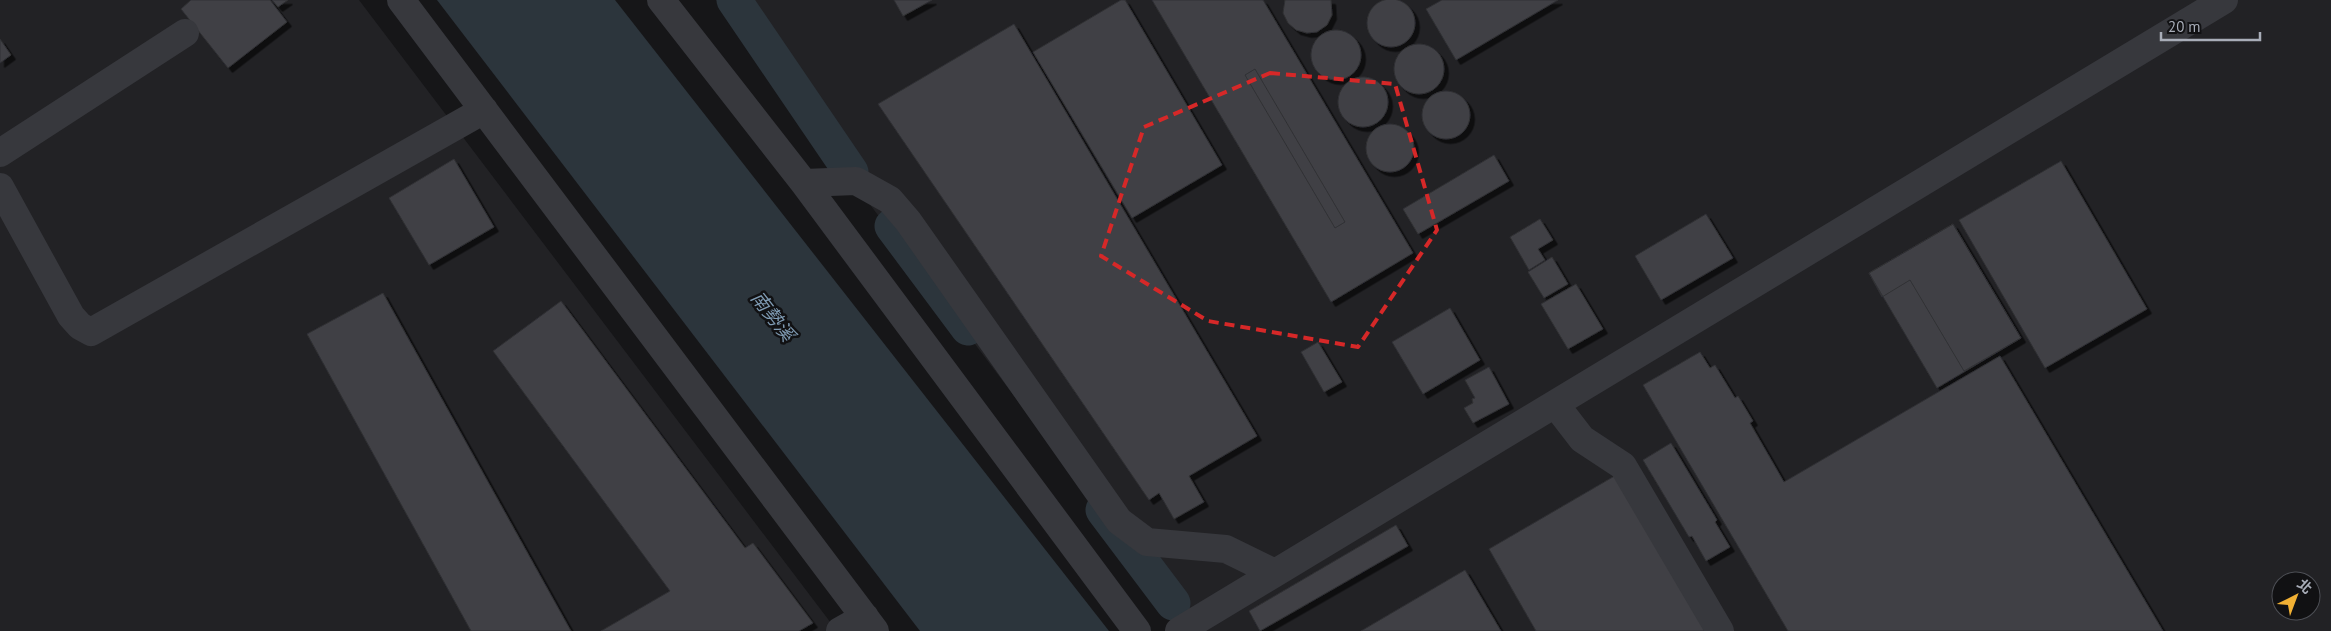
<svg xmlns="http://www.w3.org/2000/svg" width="2331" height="631" font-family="'PT Sans','Noto Sans TC',sans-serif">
<defs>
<filter id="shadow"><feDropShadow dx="4.5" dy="4.5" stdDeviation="0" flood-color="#0009"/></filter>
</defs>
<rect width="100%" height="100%" fill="#161618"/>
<path fill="#222225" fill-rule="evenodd" d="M 0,0 L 359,0 L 837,631 L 0,631 Z
M 716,0 L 2331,0 L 2331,631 L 1191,631 ZM 2281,581 L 2311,581 L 2311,611 L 2281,611 Z"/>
<path fill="#2c353c" d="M 437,0 L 615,0 L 1109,631 L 920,631 Z"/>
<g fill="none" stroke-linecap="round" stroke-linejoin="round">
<path stroke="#2c353c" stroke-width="35" d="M 734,0 L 851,172
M 892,226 L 968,328
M 1103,510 L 1173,603"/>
</g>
<path fill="#404145" stroke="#303034" filter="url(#shadow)" d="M1367 23a24 24 0 1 1 48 0a24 24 0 1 1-48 0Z
M 191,0 L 270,0 L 287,22 L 228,68 L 181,9 Z
M 272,0 L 288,0 L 278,7 Z
M 894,0 L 932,0 L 903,16 Z
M 1121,0 L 1125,0 L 1222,165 L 1132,218 L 1033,52 Z
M 1152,0 L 1263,0 L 1413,253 L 1331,302 Z
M 1285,0 L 1331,0 L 1332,15 L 1327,25 L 1317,32 L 1307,33 L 1296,30 L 1288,23 L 1283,13 Z
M 1442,0 L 1558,0 L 1456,60 L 1426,9 Z
M 1014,24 L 1257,436 L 1189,476 L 1204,502 L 1174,519 L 1159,493 L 1149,500 L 878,104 Z
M1311 55a25 25 0 1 1 50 0a25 25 0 1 1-50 0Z
M 0,39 L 11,55 L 0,63 Z
M1394 69a25 25 0 1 1 50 0a25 25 0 1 1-50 0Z
M 1255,69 L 1345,222 L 1335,228 L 1245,75 Z
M1338 102a25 25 0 1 1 50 0a25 25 0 1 1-50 0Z
M1422 115a24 24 0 1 1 48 0a24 24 0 1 1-48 0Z
M1366 148a24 24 0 1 1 48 0a24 24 0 1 1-48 0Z
M 1494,155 L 1509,181 L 1418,234 L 1403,209 Z
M 454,159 L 494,227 L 429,265 L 389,198 Z
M 2061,161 L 2147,309 L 2045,368 L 1959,220 Z
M 1706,214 L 1733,258 L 1661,300 L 1635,256 Z
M 1540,219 L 1553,240 L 1538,249 L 1545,260 L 1529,270 L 1510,237 Z
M 1953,224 L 2021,338 L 1937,388 L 1869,273 Z
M 1953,224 L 2021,338 L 1964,371 L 1910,280 L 1882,297 L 1869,273 Z
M 1552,257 L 1568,284 L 1544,298 L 1528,272 Z
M 1576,284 L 1603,329 L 1568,349 L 1541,304 Z
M 383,293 L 571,631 L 471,631 L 307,334 Z
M 561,301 L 745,548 L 753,543 L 813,623 L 799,631 L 601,631 L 670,591 L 493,351 Z
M 1450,308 L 1480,360 L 1423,394 L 1392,342 Z
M 1318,342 L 1342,382 L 1324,392 L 1301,352 Z
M 1700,352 L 1710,368 L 1715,365 L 1735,398 L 1738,396 L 1753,421 L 1750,423 L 1784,482 L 2000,356 L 2163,631 L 1788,631 L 1643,385 Z
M 1489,367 L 1509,404 L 1473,423 L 1464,408 L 1473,403 L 1472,399 L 1475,398 L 1465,380 Z
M 1671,443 L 1717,520 L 1715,522 L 1730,547 L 1706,561 L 1692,536 L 1689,537 L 1643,460 Z
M 1618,474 L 1708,628 L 1703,631 L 1536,631 L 1489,549 Z
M 1396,525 L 1408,546 L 1260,631 L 1249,611 Z
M 1465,570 L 1501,631 L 1361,631 Z"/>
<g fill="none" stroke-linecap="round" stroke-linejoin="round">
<path stroke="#37383d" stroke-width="28" d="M 401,0 L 875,631
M 661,0 L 804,183 L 1137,631
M 0,153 L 185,33
M 804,183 L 856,181 L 890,200 L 908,221 L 1119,521 L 1147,542 L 1226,549 L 1275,573
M 0,187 L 71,316 L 80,326 L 91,332 L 484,110
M 1555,404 L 1582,439 L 1623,466 L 1720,631
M 840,631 L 865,617
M 1179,631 L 2224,0"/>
</g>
<path fill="none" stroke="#d62828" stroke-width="4" stroke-dasharray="10 6" stroke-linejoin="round" d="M 1270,73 L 1395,84 L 1437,230 L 1358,347 L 1208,321 L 1101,256 L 1144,127 Z"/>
<g text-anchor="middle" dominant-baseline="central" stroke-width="5" stroke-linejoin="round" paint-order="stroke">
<g font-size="19" font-style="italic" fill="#7f9bb3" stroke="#111113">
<text transform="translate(773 316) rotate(52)">南勢溪</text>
</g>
</g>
<g transform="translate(2296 596) rotate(42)"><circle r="24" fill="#111113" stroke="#4d4f55"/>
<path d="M0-4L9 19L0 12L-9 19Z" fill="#f2b134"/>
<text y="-8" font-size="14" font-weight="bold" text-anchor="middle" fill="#a8adb8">北</text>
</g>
<path d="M2161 32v8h99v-8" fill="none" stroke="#a8adb8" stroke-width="2.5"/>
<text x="2168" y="32" font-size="15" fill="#a8adb8" stroke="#111113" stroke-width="4" paint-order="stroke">20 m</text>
</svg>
